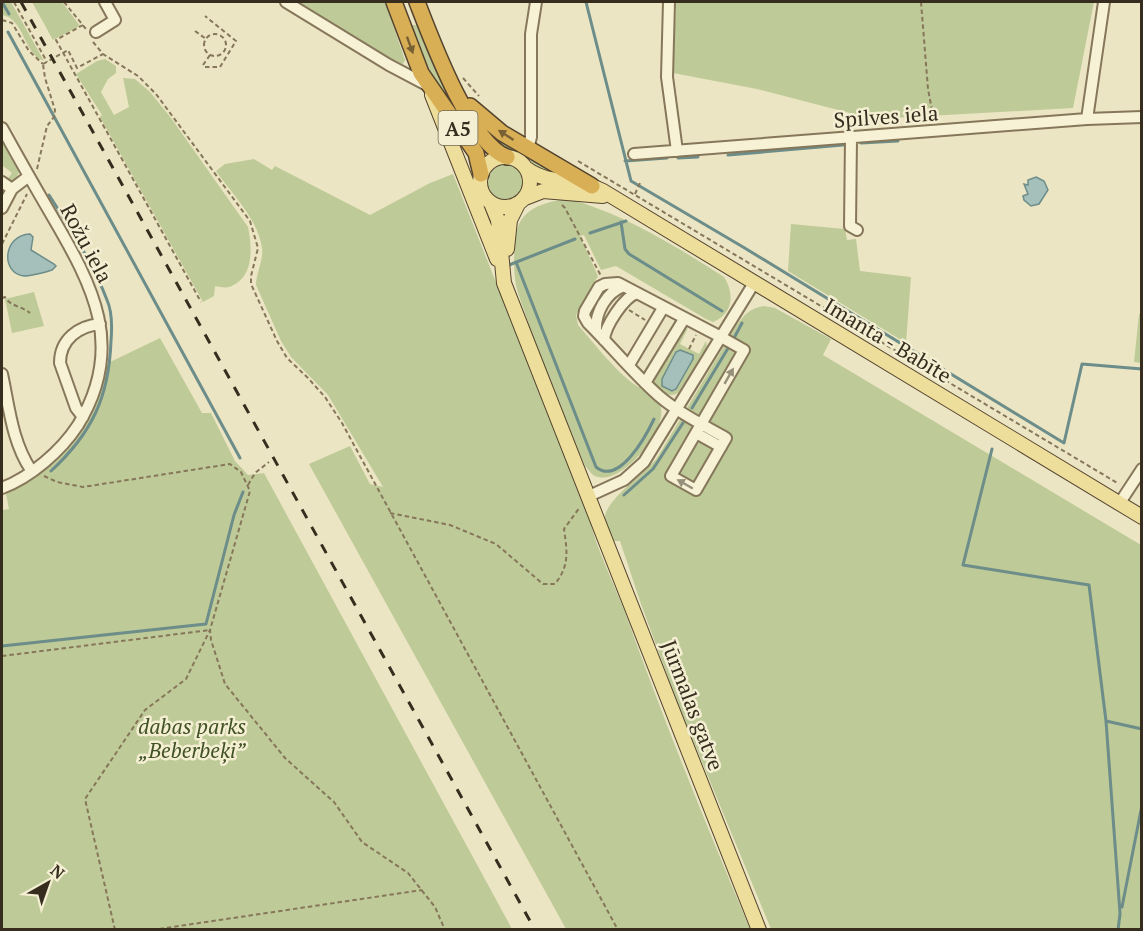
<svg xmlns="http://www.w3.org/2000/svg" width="1143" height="931" font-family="'PT Serif',serif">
<rect width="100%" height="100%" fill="#ece5c3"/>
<path fill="#beca97" d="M 2,2 L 11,2 L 44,61 C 23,54 25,19 2,15 Z
M 32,2 L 62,2 L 80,26 L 53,40 Z
M 297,2 L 385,2 L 405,60 L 403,64 L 394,60 Z
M 676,2 L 1094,2 L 1073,108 L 873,119 L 757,89 L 673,73 Z
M 410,25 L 418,25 L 437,72 L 487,151 L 484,155 L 434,81 Z
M 105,59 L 116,66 L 116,73 L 108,79 L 101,92 L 114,115 L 129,107 L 123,78 L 135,79 L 150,92 L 171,118 L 248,227 C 252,247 255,278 229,287 C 226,288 219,287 215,286 L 214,296 L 203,302 L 100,117 L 102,115 L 76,74 L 97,61 Z
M 480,121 L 575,179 L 537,171 L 522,153 L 498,147 Z
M 2,141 L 19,172 L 14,183 L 9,184 L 6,181 L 12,173 L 2,165 Z
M 254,159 L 272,170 L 275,166 L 370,215 L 430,183 L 453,174 L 589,517 C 597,551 614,583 626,615 C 664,721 706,825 750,929 L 566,929 L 309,464 L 350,446 L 370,484 L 383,487 L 328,395 L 291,357 L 281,341 L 256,285 C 256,273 264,259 262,248 C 258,219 232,194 216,171 L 225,164 Z
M484 182a21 21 0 1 1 42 0a21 21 0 1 1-42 0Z
M 568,199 C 623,213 677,247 724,277 C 735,294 733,314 713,322 L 706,319 L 616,266 L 601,270 L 584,235 L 580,236 L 598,276 L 576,315 L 578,325 C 594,343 612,367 631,382 C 640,389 654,394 660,405 C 670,426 624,484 598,477 C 592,476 589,470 585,466 C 565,419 545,372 529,325 C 525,312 519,298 516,285 C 513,271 513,234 520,222 C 530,205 551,201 568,199 Z
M 791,224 L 845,229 L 847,240 L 856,239 L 860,271 L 911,277 L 906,343 L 788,271 Z
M 34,292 L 44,326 L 12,333 L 5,299 Z
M 764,306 L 775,308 L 831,339 L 823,355 L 1141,545 L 1141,929 L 771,929 L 676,699 L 641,604 L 620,541 L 612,541 C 610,535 605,526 605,519 C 603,502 645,473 657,458 L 736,326 C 744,315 750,308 764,306 Z
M 1139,314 L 1142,314 L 1141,363 L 1134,362 Z
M 688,328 L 680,344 L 699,354 L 706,341 L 707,347 L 678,393 C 668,398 660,392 652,385 L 652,380 L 683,331 Z
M 160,338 L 202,413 L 211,413 L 235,461 L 248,475 L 264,473 L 512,929 L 2,929 L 2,510 L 9,509 L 6,494 C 19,486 33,479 45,470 C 81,444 97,405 106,364 Z"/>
<path fill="#a5bfbb" stroke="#6c8d89" stroke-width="1.5" d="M 1036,177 L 1044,181 L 1048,190 L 1039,204 L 1031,206 L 1024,200 L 1023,196 L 1028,194 L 1024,184 L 1028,185 L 1028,180 Z
M 30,234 L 33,237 L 31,250 L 54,264 L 56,266 L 52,270 C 47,272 30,276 24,276 C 0,273 3,235 30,234 Z
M 680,350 L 693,355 L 693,359 L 676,389 L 672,391 L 662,386 L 662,379 L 676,352 Z"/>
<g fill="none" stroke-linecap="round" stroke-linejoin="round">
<path stroke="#6c8d89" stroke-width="3" d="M 2,2 L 9,14
M 586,2 L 631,181 L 743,247 L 1064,443 L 1082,364 L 1142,369
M 8,32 L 240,458
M 861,143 L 898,141
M 728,155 L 843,145
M 678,158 L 698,157
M 625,161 L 667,158
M 49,195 C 70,228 93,263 107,300 C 112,311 112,329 111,341 C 109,397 92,433 51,471
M 621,222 L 625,249 L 629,254 L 722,311
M 590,233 L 626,221
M 516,262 L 596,467 C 619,486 646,436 654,419
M 509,265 L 575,239
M 733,340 L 742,323
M 692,408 L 730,345
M 992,449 L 963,565 L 1089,585 L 1106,721 L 1120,913
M 624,495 L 653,469 L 683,423
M 2,646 L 206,624 L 234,515 L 243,492
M 1106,721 L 1142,729
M 1122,907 L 1142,805
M 1118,930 L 1120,914"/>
<defs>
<path id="minor" d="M 286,2 L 389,65 L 425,84
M 669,2 L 667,77 L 677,151
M 96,32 L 115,20 L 105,2
M 1087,119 L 1104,2
M 2,128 C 18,157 35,187 52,216 C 93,286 126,347 78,425 C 61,451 31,477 2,488
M 851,138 L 850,226 L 857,230
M 528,149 L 531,137 L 531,34 L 536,2
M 634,154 L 1087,119 L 1142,117
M 2,182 L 12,189 L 29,176
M 2,208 L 12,189
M 596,331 C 595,313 606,292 624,286
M 721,337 L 618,283 L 605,284 L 599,287 L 585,311 L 584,316 L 588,323 C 612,347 634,374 659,396 C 679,413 703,425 726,438 L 696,490 L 671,476 L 744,350 L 721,337
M 604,340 C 605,326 624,297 637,293
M 629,365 L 663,308
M 2,374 C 9,406 12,442 31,470
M 645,383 L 684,319
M 83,417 L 76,408 L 60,363 C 60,339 79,326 100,324
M 696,433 L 721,447
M 589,496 L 624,480 L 644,462 L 754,283
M 1119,504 L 1142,469"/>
<path id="major" d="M 432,95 L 497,259
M480 182a25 25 0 1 1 50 0a25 25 0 1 1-50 0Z
M 527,169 C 550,186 579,178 603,191 L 1142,517
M 525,198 L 543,191 L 603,196
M 491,203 L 498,220 L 504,283 L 759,930
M 507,249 L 510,220 L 518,204"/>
<path id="highway" d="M 394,2 L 421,73 L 476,153 L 481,174
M 417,2 C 431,38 470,144 507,157
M 470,106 L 502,133 L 592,186"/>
</defs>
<use href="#minor" stroke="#86775a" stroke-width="14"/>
<use href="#major" stroke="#54442f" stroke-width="16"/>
<use href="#highway" stroke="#54442f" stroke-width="18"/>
<path stroke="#86775a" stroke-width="2" stroke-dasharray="4.5 3" stroke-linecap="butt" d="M 14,2 L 47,62
M 64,2 L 86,29
M 921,2 L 928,89 L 934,121
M 2,20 L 12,23 L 29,51 L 43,64
M 83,25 L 56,40 L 201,302
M 195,31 L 206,39
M204 45a11 11 0 1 1 22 0a11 11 0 1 1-22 0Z
M 93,42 L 103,54 L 138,76 L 156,94 L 250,221 L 258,248 L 251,276 L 251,284 L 277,341 L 287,358 L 308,378 L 325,397 L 342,423 L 618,930
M 43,64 L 68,50 L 77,68 L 103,54
M 203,65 L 210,55
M 205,67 L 220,67 L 236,41 L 205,16
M 463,78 L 479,96
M 578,161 L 1119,484
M 37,169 L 47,126 L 54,117 L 55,110 L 45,78 L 43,64
M 635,194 L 640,183
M 562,205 L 565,208 L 601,276
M 2,244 L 27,194
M 2,298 L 5,297 C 11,307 22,306 30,313
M 629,310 L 645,320
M 689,349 L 696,335
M 44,476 L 57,482 L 83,487 L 230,464 L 241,472 L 250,491 L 210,630 L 211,640 L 225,684 L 285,758 L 334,802 L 362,842 L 408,873 L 435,907 L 445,930
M 248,485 L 255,473 L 269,462
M 390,513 L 450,525 L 496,544 L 543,584 L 555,584 C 570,565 567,551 564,529 L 580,507
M 2,656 L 210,630
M 115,930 L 85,799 L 145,710 L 186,679 L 210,630
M 152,930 L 422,890"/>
<use href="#minor" stroke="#f7f1d6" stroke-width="10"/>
<use href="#major" stroke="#eede9c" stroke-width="14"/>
<use href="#highway" stroke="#d9af56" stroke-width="15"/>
<path stroke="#362d1e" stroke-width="3" stroke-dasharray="10 10" stroke-linecap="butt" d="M 21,2 L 535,930"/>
</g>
<defs><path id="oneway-solid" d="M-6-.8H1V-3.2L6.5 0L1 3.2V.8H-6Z" transform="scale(1.5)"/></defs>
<g fill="#776134">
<use href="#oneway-solid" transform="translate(410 45) rotate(70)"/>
<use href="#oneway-solid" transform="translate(506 135) rotate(-147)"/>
</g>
<g fill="#968f7a">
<use href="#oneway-solid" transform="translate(729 376) rotate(-60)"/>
<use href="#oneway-solid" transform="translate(685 484) rotate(-150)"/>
</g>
<g text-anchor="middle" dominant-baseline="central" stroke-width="5" stroke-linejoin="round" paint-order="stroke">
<rect fill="#f4eed2" stroke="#6f6754" stroke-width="1.5" x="438.5" y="111" width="39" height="34" rx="4.5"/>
<g font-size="20" font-weight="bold" fill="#362d1e">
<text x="458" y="128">A5</text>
</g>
<g font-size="21" fill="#362d1e" stroke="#f4eed2">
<text transform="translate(886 116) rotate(-4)">Spilves iela</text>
<text transform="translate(87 243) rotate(62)">Rožu iela</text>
<text transform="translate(888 340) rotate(31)">Imanta - Babīte</text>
<text transform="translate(693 705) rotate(69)">Jūrmalas gatve</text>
</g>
<g font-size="21" font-style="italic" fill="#415225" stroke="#f4eed2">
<text x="192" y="726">dabas parks<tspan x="192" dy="24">„Beberbeķi”</tspan></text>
</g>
</g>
<rect width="1143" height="931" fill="none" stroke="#362d1e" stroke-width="6"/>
<g transform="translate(48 883) rotate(40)" stroke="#f4eed2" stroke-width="4.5" paint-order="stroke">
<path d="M0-4.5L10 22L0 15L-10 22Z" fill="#362d1e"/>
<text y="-9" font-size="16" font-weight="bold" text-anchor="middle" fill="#362d1e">N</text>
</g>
</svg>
